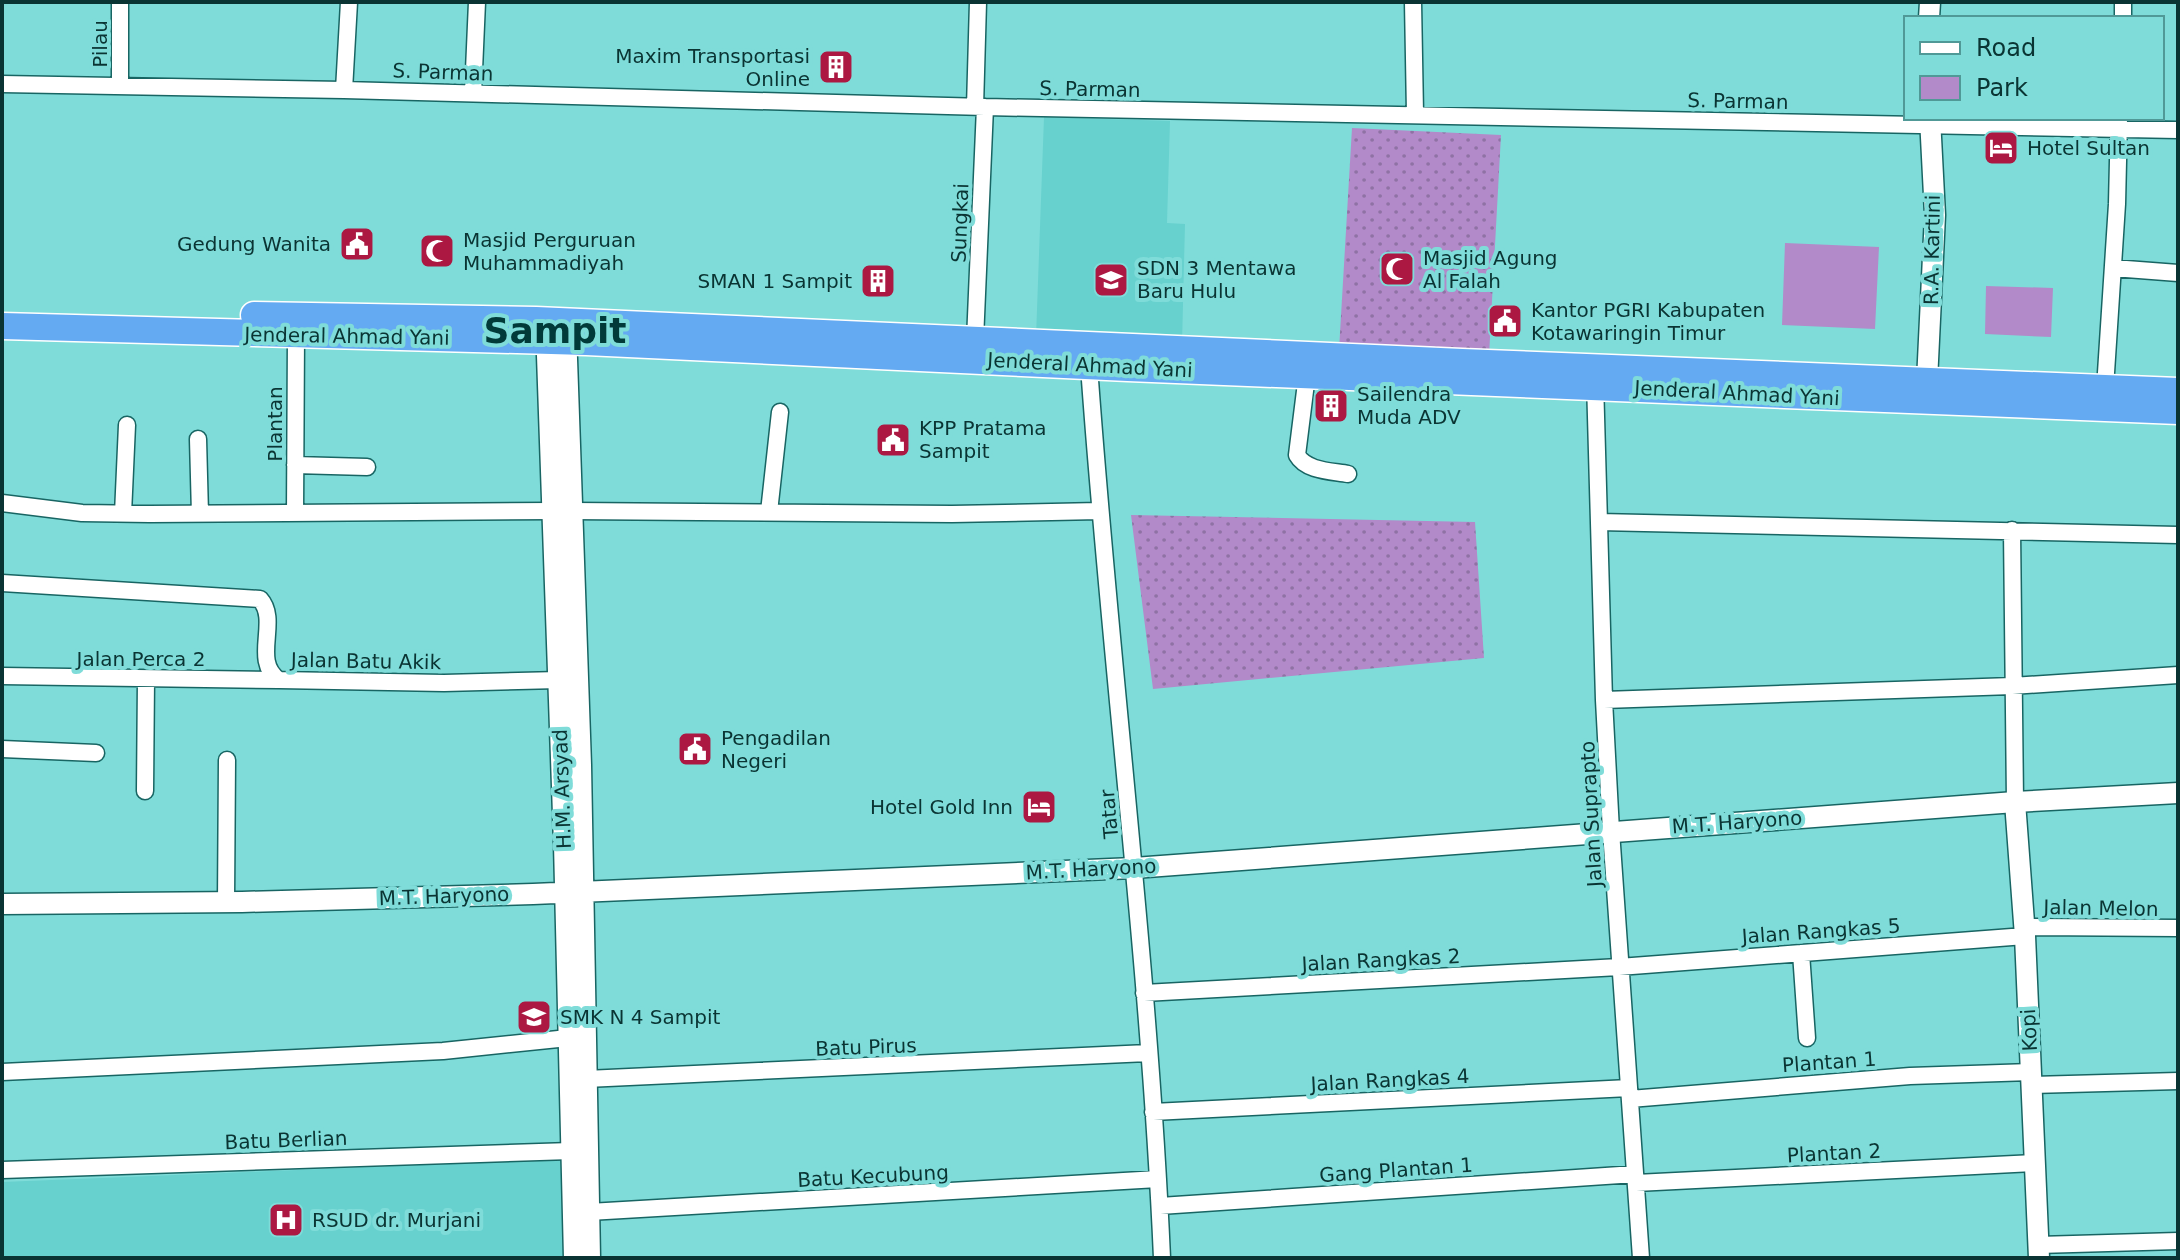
<svg xmlns="http://www.w3.org/2000/svg" width="2180" height="1260" font-family="'DejaVu Sans',sans-serif">
<defs>
<pattern id="grass-dots" width="8" height="8" patternUnits="userSpaceOnUse" patternTransform="scale(2)"><rect width="8" height="8" fill="#b28ac9"/><path d="M2 2h.1M6 6h.1" fill="none" stroke="#8f72a4" stroke-width="1.8" stroke-linecap="round"/></pattern>
</defs>
<rect width="100%" height="100%" fill="#7fdcd9"/>
<path fill="#67d1ce" d="M 1044,117 L 1170,121 L 1167,223 L 1185,224 L 1182,344 L 1036,337 Z
M 569,1159 L 570,1258 L 2,1258 L 2,1182 Z"/>
<path fill="url(#grass-dots)" d="M 1352,128 L 1501,135 L 1489,356 L 1339,350 Z
M 1131,515 L 1475,522 L 1484,658 L 1153,689 Z"/>
<path fill="#b28ac9" d="M 1785,243 L 1879,247 L 1875,329 L 1782,325 Z
M 1986,286 L 2053,288 L 2051,337 L 1985,334 Z"/>
<g fill="none" stroke-linecap="round" stroke-linejoin="round">
<defs>
<path id="minor" d="M 120,2 L 120,86
M 1413,2 L 1415,114
M 2123,18 L 2123,2
M 2,84 L 344,90 L 985,107 L 2178,130
M 344,90 L 349,2
M 473,93 L 477,2
M 975,107 L 978,2
M 2113,268 L 2178,273
M 975,340 L 985,107
M 1089,366 C 1110,664 1149,960 1162,1258
M 1307,375 L 1297,455 C 1306,471 1331,471 1348,474
M 1595,381 L 1604,700 L 1611,831 L 1641,1258
M 2105,388 L 2117,204 L 2119,118
M 198,439 L 200,514
M 295,465 L 367,467
M 2,503 L 82,513 L 150,514 L 552,511
M 572,511 L 952,514 L 1099,511
M 769,512 L 780,412
M 295,513 L 296,334
M 123,514 L 127,425
M 1599,522 L 2178,535
M 2012,530 L 2015,802
M 2,583 L 260,599 C 280,621 251,661 279,680 L 444,683 L 559,680
M 2,676 L 279,680
M 1604,700 L 2012,686 L 2178,675
M 2,749 L 96,753
M 145,791 L 146,679
M 226,902 L 227,760
M 2024,927 L 2178,928
M 1801,953 L 1807,1038
M 1144,993 L 1619,967 L 2025,936
M 2,1072 L 443,1051 L 568,1038
M 586,1079 L 1148,1053
M 2032,1085 L 2178,1081
M 1630,1099 L 1910,1076 L 2031,1072
M 1153,1112 L 1629,1088
M 2,1170 L 571,1151
M 1636,1183 L 2035,1163
M 1160,1206 L 1635,1174
M 589,1212 L 1158,1179
M 2038,1245 L 2178,1241"/>
<path id="tertiary" d="M 1929,18 L 1930,2
M 546,327 L 564,844 L 574,1258
M 566,330 L 581,765 L 590,1258
M 1927,381 L 1935,215 L 1930,118
M 2015,802 L 2025,936 L 2039,1258
M 2,904 L 242,902 L 533,894 L 1134,868 L 2015,802 L 2178,793"/>
<path id="trunk" d="M 254,315 L 536,320 L 1462,362 L 2178,391
M 2,326 L 586,342 L 1128,368 L 2178,411"/>
</defs>
<use href="#minor" stroke="#186563" stroke-width="19"/>
<use href="#tertiary" stroke="#186563" stroke-width="23"/>
<use href="#trunk" stroke="#fff" stroke-width="29"/>
<use href="#minor" stroke="#fff" stroke-width="16"/>
<use href="#tertiary" stroke="#fff" stroke-width="20"/>
<use href="#trunk" stroke="#64aaf2" stroke-width="26"/>
</g>
<defs>
<symbol id="building-square" viewBox="-11 -11 22 22"><rect x="-9" y="-9" width="18" height="18" rx="4" fill="#ac1842" stroke="#7fdcd9"/><path d="M-4-6H4V6H1V3H-1V6H-4ZM-2.5-4.3h1.7v1.8h-1.7ZM.8-4.3h1.7v1.8H.8ZM-2.5-1h1.7V.8h-1.7ZM.8-1h1.7V.8H.8Z" fill="#fff"/></symbol>
<symbol id="hotel-square" viewBox="-11 -11 22 22"><rect x="-9" y="-9" width="18" height="18" rx="4" fill="#ac1842" stroke="#7fdcd9"/><path d="M-6-4.5h1.5V1H6V5H4.5V3h-9V5H-6ZM-4 0a1.8 1.8 0 1 1 3.6 0ZM.5 0V-2.5h3Q6-2.5 6 0Z" fill="#fff"/></symbol>
<symbol id="civic-square" viewBox="-11 -11 22 22"><rect x="-9" y="-9" width="18" height="18" rx="4" fill="#ac1842" stroke="#7fdcd9"/><path d="M-.6-6.5H3V-4.5H.6V-3L4-1V1h2V6H-6V1h2V-1L-.6-3ZM-1.2 2.5V6h2.4V2.5Z" fill="#fff"/></symbol>
<symbol id="mosque-square" viewBox="-11 -11 22 22"><rect x="-9" y="-9" width="18" height="18" rx="4" fill="#ac1842" stroke="#7fdcd9"/><path d="M3.5-4.9A6 6 0 1 0 3.5 4.9A5 5 0 1 1 3.5-4.9Z" fill="#fff"/></symbol>
<symbol id="school-square" viewBox="-11 -11 22 22"><rect x="-9" y="-9" width="18" height="18" rx="4" fill="#ac1842" stroke="#7fdcd9"/><path d="M0-5L7-2L0 1L-7-2ZM-4 1L0 2.5L4 1V4Q0 6-4 4Z" fill="#fff"/></symbol>
<symbol id="hospital-square" viewBox="-11 -11 22 22"><rect x="-9" y="-9" width="18" height="18" rx="4" fill="#ac1842" stroke="#7fdcd9"/><path d="M-5-5h3v3.5h4V-5h3V5h-3V1.5h-4V5h-3Z" fill="#fff"/></symbol>
</defs>
<g fill-rule="evenodd">
<use href="#building-square" x="816" y="47" width="40" height="40"/>
<use href="#hotel-square" x="1981" y="128" width="40" height="40"/>
<use href="#civic-square" x="337" y="224" width="40" height="40"/>
<use href="#mosque-square" x="417" y="231" width="40" height="40"/>
<use href="#mosque-square" x="1377" y="249" width="40" height="40"/>
<use href="#school-square" x="1091" y="260" width="40" height="40"/>
<use href="#building-square" x="858" y="261" width="40" height="40"/>
<use href="#civic-square" x="1485" y="301" width="40" height="40"/>
<use href="#building-square" x="1311" y="386" width="40" height="40"/>
<use href="#civic-square" x="873" y="420" width="40" height="40"/>
<use href="#civic-square" x="675" y="729" width="40" height="40"/>
<use href="#hotel-square" x="1019" y="787" width="40" height="40"/>
<use href="#school-square" x="514" y="997" width="40" height="40"/>
<use href="#hospital-square" x="266" y="1200" width="40" height="40"/>
</g>
<g text-anchor="middle" dominant-baseline="central" stroke-width="8" stroke-linejoin="round" paint-order="stroke">
<g font-size="20" fill="#0a3433" stroke="#7fdcd9">
<text transform="translate(100 44) rotate(-90)">Pilau</text>
<text transform="translate(443 72) rotate(2)">S. Parman</text>
<text transform="translate(1090 89) rotate(1)">S. Parman</text>
<text transform="translate(1738 101) rotate(1)">S. Parman</text>
<text transform="translate(960 223) rotate(-88)">Sungkai</text>
<text transform="translate(1932 250) rotate(-89)">R.A. Kartini</text>
<text transform="translate(347 336) rotate(1)">Jenderal Ahmad Yani</text>
<text transform="translate(1090 365) rotate(3)">Jenderal Ahmad Yani</text>
<text transform="translate(1737 393) rotate(3)">Jenderal Ahmad Yani</text>
<text transform="translate(275 424) rotate(-90)">Plantan</text>
<text x="141" y="659">Jalan Perca 2</text>
<text transform="translate(366 661) rotate(1)">Jalan Batu Akik</text>
<text transform="translate(562 789) rotate(-92)">H.M. Arsyad</text>
<text transform="translate(1109 814) rotate(-95)">Tatar</text>
<text transform="translate(1591 814) rotate(-93)">Jalan Suprapto</text>
<text transform="translate(1737 822) rotate(-4)">M.T. Haryono</text>
<text transform="translate(1091 869) rotate(-3)">M.T. Haryono</text>
<text transform="translate(444 896) rotate(-2)">M.T. Haryono</text>
<text transform="translate(2101 908) rotate(1)">Jalan Melon</text>
<text transform="translate(1821 931) rotate(-4)">Jalan Rangkas 5</text>
<text transform="translate(1381 960) rotate(-3)">Jalan Rangkas 2</text>
<text transform="translate(2029 1030) rotate(-93)">Kopi</text>
<text transform="translate(866 1047) rotate(-2)">Batu Pirus</text>
<text transform="translate(1829 1062) rotate(-4)">Plantan 1</text>
<text transform="translate(1390 1080) rotate(-3)">Jalan Rangkas 4</text>
<text transform="translate(286 1140) rotate(-2)">Batu Berlian</text>
<text transform="translate(1834 1153) rotate(-3)">Plantan 2</text>
<text transform="translate(1396 1170) rotate(-4)">Gang Plantan 1</text>
<text transform="translate(873 1176) rotate(-3)">Batu Kecubung</text>
</g>
<g font-size="20" fill="#0a3433" stroke="#7fdcd9" text-anchor="start">
<text x="810" y="56" text-anchor="end">Maxim Transportasi<tspan x="810" dy="23">Online</tspan></text>
<text x="2027" y="148">Hotel Sultan</text>
<text x="463" y="240">Masjid Perguruan<tspan x="463" dy="23">Muhammadiyah</tspan></text>
<text x="331" y="244" text-anchor="end">Gedung Wanita</text>
<text x="1423" y="258">Masjid Agung<tspan x="1423" dy="23">Al Falah</tspan></text>
<text x="1137" y="268">SDN 3 Mentawa<tspan x="1137" dy="23">Baru Hulu</tspan></text>
<text x="852" y="281" text-anchor="end">SMAN 1 Sampit</text>
<text x="1531" y="310">Kantor PGRI Kabupaten<tspan x="1531" dy="23">Kotawaringin Timur</tspan></text>
<text x="1357" y="394">Sailendra<tspan x="1357" dy="23">Muda ADV</tspan></text>
<text x="919" y="428">KPP Pratama<tspan x="919" dy="23">Sampit</tspan></text>
<text x="721" y="738">Pengadilan<tspan x="721" dy="23">Negeri</tspan></text>
<text x="1013" y="807" text-anchor="end">Hotel Gold Inn</text>
<text x="560" y="1017">SMK N 4 Sampit</text>
<text x="312" y="1220">RSUD dr. Murjani</text>
</g>
<g font-size="36" font-weight="bold" fill="#013a39" stroke="#7fdcd9">
<text x="555" y="330">Sampit</text>
</g>
</g>
<rect width="2180" height="1260" fill="none" stroke="#0a3433" stroke-width="8"/>
<rect x="1904" y="16" width="260" height="104" fill="#7fdcd9" stroke="#509997" stroke-width="2"/>
<rect x="1920" y="42" width="40" height="12" fill="#ffffff" stroke="#509997" stroke-width="2"/>
<text x="1976" y="56" font-size="24" fill="#0a3433">Road</text>
<rect x="1920" y="76" width="40" height="24" fill="#b28ac9" stroke="#509997" stroke-width="2"/>
<text x="1976" y="96" font-size="24" fill="#0a3433">Park</text>
</svg>
